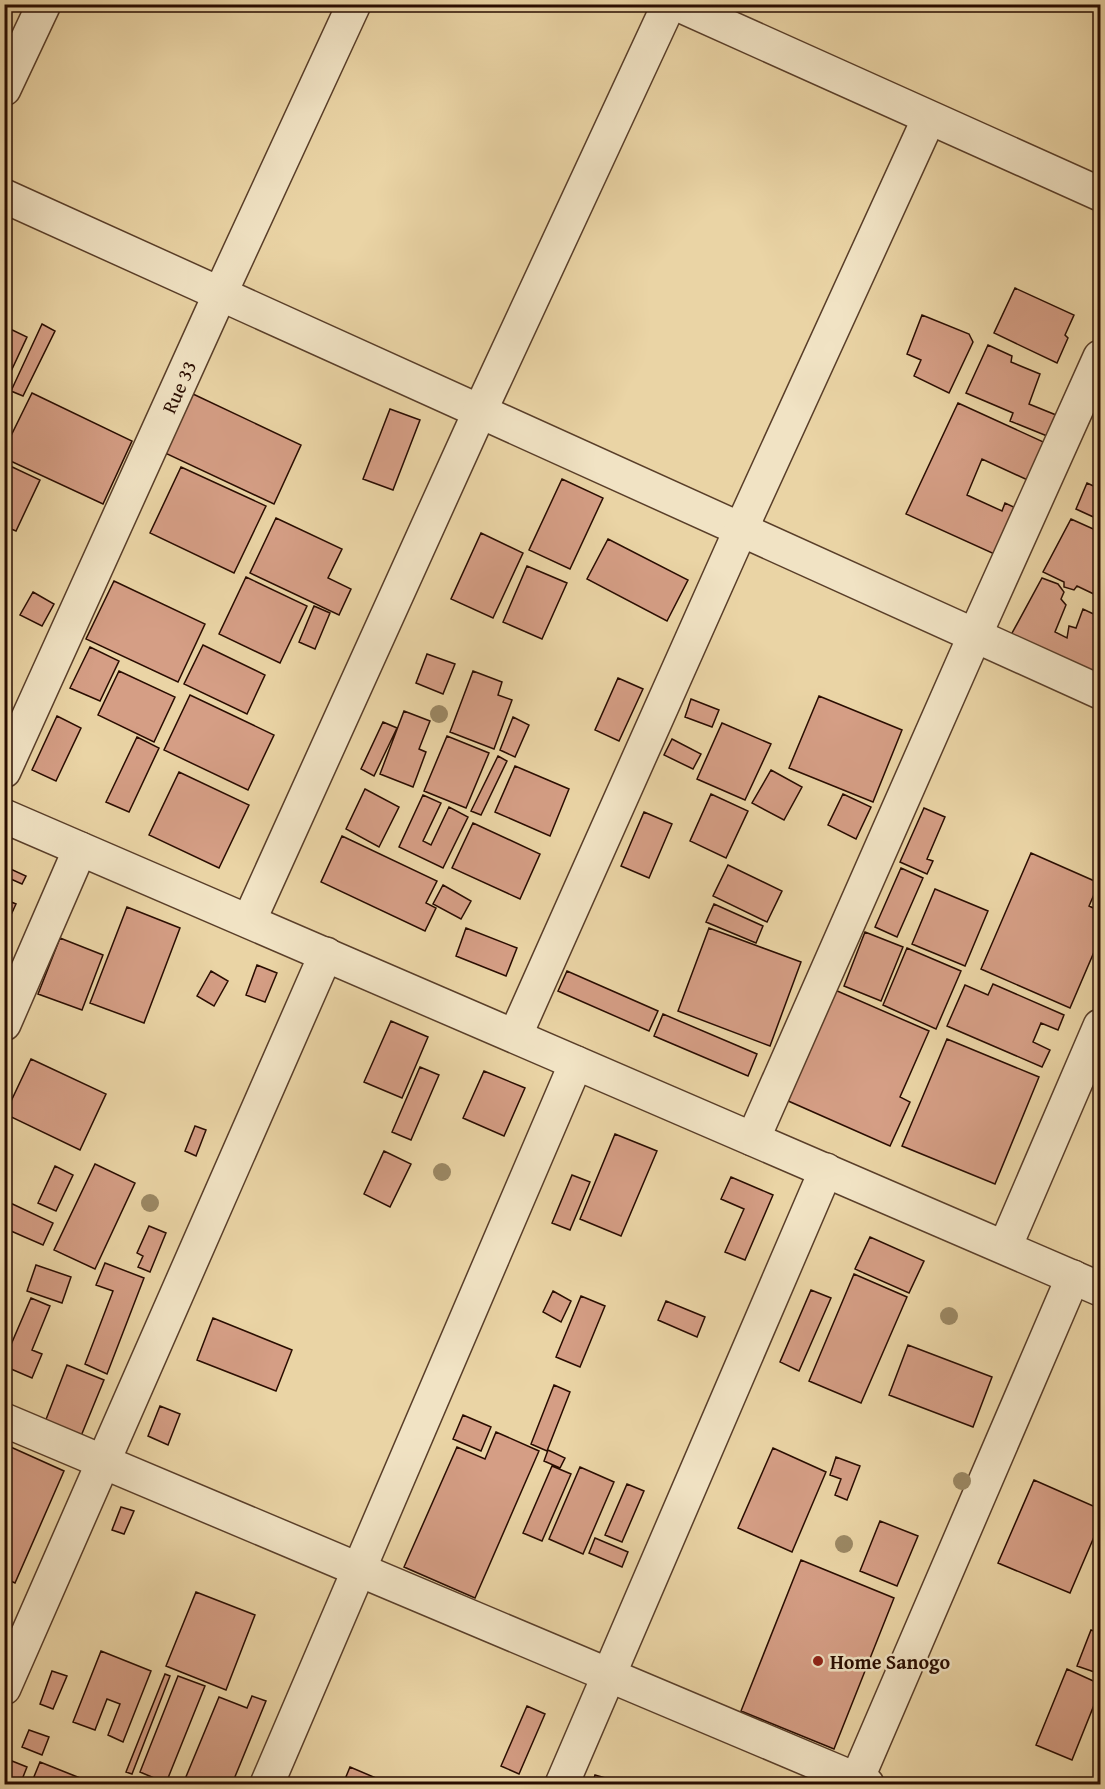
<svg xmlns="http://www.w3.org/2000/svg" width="1105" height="1789" font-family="'Gentium Book Plus',serif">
<rect width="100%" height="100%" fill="#ead4a5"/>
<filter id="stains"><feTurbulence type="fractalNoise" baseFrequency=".00333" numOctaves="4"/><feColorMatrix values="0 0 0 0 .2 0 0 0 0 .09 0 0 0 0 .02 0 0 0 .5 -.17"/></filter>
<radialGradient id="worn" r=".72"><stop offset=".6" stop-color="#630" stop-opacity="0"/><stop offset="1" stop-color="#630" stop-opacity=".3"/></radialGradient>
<path fill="#d59e85" stroke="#290c00" stroke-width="1.5" d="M 1015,288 L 1074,315 L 1065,335 L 1068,338 L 1057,363 L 994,333 Z
M 922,315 L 969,334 L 973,342 L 949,393 L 914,376 L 921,360 L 907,354 Z
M 42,324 L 55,331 L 23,396 L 11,391 Z
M 4,326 L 27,337 L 6,382 L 4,381 Z
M 988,345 L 1012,356 L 1011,362 L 1040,374 L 1029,404 L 1061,417 L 1052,438 L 1010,421 L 1013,413 L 966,393 Z
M 32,393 L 132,441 L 103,504 L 4,458 L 4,450 Z
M 193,394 L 301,445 L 274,504 L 165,453 Z
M 958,403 L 1050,445 L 1032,482 L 982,459 L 967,495 L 1002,511 L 1005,503 L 1018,509 L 1001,557 L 906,514 Z
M 390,409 L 420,420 L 393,490 L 363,479 Z
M 8,465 L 40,480 L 16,531 L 4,526 L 4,471 Z
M 181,467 L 266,506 L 234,573 L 150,533 Z
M 562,479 L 603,498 L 570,569 L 529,550 Z
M 1087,483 L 1100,489 L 1100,520 L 1076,509 Z
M 276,518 L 342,549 L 328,578 L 351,589 L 339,615 L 250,573 Z
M 1071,519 L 1100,532 L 1100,597 L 1077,586 L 1074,590 L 1064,587 L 1064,582 L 1043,572 Z
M 481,533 L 523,553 L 493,618 L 451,599 Z
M 608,539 L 688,580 L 667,621 L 587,579 Z
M 527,566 L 567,583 L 542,639 L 503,622 Z
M 246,577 L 307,606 L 280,663 L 219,634 Z
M 1042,578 L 1058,584 L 1064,592 L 1061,599 L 1066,605 L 1055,632 L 1067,638 L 1069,626 L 1076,628 L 1083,609 L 1100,617 L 1100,675 L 1011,635 Z
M 114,581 L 205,624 L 178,682 L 86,639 Z
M 33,592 L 54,604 L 42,626 L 20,615 Z
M 314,606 L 330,613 L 315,649 L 299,642 Z
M 203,645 L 265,675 L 247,714 L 184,684 Z
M 90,647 L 119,661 L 100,701 L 70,688 Z
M 427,654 L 455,664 L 443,694 L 416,683 Z
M 119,671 L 175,697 L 154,742 L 98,715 Z
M 473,671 L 502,682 L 498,695 L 512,700 L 494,749 L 450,732 Z
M 618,678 L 643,689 L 619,741 L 595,730 Z
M 190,695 L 274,735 L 248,790 L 164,750 Z
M 819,696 L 902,730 L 873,802 L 789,768 Z
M 691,699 L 719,710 L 712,727 L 685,717 Z
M 404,711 L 430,721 L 419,749 L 426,752 L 413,787 L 380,774 Z
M 57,716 L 81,728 L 56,781 L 32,770 Z
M 513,717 L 529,725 L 515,757 L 500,750 Z
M 383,722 L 397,728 L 374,776 L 361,769 Z
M 722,723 L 771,744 L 745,800 L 697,779 Z
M 447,736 L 489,753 L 466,808 L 424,791 Z
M 137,737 L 159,748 L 129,812 L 106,802 Z
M 672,739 L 701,754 L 693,769 L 664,755 Z
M 498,756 L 507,761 L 481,815 L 471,811 Z
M 515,766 L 569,789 L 550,836 L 495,812 Z
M 771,770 L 802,787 L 784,820 L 752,803 Z
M 179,772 L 249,805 L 219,868 L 149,835 Z
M 365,789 L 399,807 L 379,847 L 346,829 Z
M 711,794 L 748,811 L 726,858 L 690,841 Z
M 843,794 L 871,807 L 856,839 L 828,825 Z
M 423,795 L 441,803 L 423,841 L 431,845 L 449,807 L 468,817 L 443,868 L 399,847 Z
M 924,808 L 945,817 L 927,859 L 933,861 L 927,874 L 900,862 Z
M 644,812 L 672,824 L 649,878 L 621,866 Z
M 473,823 L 540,854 L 520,899 L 452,868 Z
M 342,836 L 437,881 L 426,903 L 436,908 L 425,931 L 321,882 Z
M 1031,853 L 1099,883 L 1089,906 L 1100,911 L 1100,909 L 1100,938 L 1070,1008 L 981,969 Z
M 728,865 L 782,891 L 767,922 L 713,896 Z
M 4,866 L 26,876 L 22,884 L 4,876 Z
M 901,868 L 923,878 L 897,937 L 875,927 Z
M 443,885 L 471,901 L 461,919 L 433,904 Z
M 935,889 L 988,911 L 965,966 L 912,944 Z
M 4,899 L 16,904 L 4,930 Z
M 714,904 L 763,926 L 756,943 L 706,922 Z
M 127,907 L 180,928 L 144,1023 L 90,1003 Z
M 466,928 L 517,948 L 506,976 L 456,956 Z
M 709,928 L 801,962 L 770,1046 L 678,1011 Z
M 865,932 L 903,947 L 881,1001 L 844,986 Z
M 60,938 L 103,955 L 82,1010 L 38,994 Z
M 907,948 L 961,971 L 936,1029 L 883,1005 Z
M 257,965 L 277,973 L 265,1002 L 246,995 Z
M 211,971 L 228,981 L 214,1006 L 197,996 Z
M 567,971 L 658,1011 L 649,1031 L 558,991 Z
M 993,984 L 1064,1015 L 1058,1030 L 1041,1023 L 1033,1042 L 1050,1050 L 1042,1067 L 947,1026 L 965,985 L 988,995 Z
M 835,990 L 929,1031 L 900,1097 L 910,1102 L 890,1146 L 786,1100 Z
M 663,1014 L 757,1054 L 748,1076 L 654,1036 Z
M 391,1021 L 428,1037 L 402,1098 L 364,1082 Z
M 947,1039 L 1039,1077 L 995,1184 L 902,1146 Z
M 31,1059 L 106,1094 L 80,1150 L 5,1114 Z
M 420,1067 L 439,1075 L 411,1140 L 392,1132 Z
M 484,1071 L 525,1088 L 504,1136 L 463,1118 Z
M 195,1126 L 206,1130 L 196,1156 L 185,1151 Z
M 615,1134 L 657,1151 L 621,1236 L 580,1219 Z
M 384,1151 L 411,1164 L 390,1207 L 364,1194 Z
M 95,1164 L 135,1183 L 95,1269 L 54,1250 Z
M 55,1166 L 73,1175 L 56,1211 L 38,1203 Z
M 572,1175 L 590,1182 L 570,1230 L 552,1223 Z
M 731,1177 L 773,1195 L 745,1260 L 725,1252 L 744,1209 L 721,1199 Z
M 4,1200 L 53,1223 L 43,1245 L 4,1228 Z
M 149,1226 L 166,1233 L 150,1272 L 138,1267 L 143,1256 L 137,1253 Z
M 870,1237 L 924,1261 L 909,1293 L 855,1269 Z
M 105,1263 L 144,1278 L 107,1374 L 85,1364 L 113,1291 L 96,1285 Z
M 36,1265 L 71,1277 L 62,1303 L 27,1291 Z
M 854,1274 L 907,1297 L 861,1403 L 809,1381 Z
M 811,1290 L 831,1298 L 799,1371 L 780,1362 Z
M 553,1291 L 571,1301 L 561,1322 L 543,1312 Z
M 581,1296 L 605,1306 L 580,1367 L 556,1357 Z
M 31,1298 L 50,1306 L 32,1350 L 42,1354 L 32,1378 L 4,1366 L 4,1361 Z
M 666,1301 L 705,1317 L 697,1337 L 658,1320 Z
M 213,1318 L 292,1350 L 276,1391 L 197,1360 Z
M 908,1345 L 992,1377 L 973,1427 L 889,1395 Z
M 67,1365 L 104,1380 L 81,1436 L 45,1422 Z
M 554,1385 L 570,1392 L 547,1451 L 531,1444 Z
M 160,1406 L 180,1414 L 168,1445 L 148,1436 Z
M 463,1415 L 491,1427 L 481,1451 L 453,1439 Z
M 496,1432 L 539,1451 L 475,1598 L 404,1567 L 457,1447 L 485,1459 Z
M 4,1444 L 64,1471 L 15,1583 L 4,1578 Z
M 773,1448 L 826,1472 L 792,1552 L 738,1528 Z
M 548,1450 L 565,1458 L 560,1468 L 544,1461 Z
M 836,1457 L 860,1466 L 847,1500 L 835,1495 L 841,1479 L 830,1475 Z
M 552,1466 L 571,1474 L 542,1541 L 523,1533 Z
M 580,1467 L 614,1482 L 583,1554 L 549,1539 Z
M 1034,1480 L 1100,1509 L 1100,1523 L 1070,1593 L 998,1563 Z
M 627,1484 L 644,1491 L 622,1542 L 605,1535 Z
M 121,1507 L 134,1511 L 124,1534 L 112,1530 Z
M 880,1521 L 918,1536 L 897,1586 L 860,1571 Z
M 595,1538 L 628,1552 L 622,1567 L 589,1553 Z
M 801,1560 L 894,1598 L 834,1749 L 741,1711 Z
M 196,1592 L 255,1615 L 226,1690 L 166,1666 Z
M 1091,1630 L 1100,1633 L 1100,1674 L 1077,1666 Z
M 101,1651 L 151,1671 L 123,1742 L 108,1735 L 120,1704 L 107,1699 L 95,1730 L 73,1722 Z
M 1067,1669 L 1100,1684 L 1100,1690 L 1072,1760 L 1036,1745 Z
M 52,1671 L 67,1676 L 53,1709 L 40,1704 Z
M 165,1674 L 170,1676 L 132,1774 L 126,1772 Z
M 178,1676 L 205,1686 L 166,1783 L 140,1772 Z
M 252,1696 L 266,1701 L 232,1784 L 183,1784 L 219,1697 L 247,1708 Z
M 527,1706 L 545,1714 L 519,1774 L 501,1766 Z
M 29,1730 L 49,1737 L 42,1755 L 22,1747 Z
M 12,1761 L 27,1767 L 21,1782 L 6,1776 Z
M 40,1762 L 85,1780 L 83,1784 L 31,1784 Z
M 350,1767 L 390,1784 L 343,1784 Z
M 595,1775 L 626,1784 L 592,1784 Z"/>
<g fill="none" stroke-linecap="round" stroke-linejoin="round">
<defs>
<g id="minor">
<path d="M 677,4 L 1100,194"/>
<path d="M 4,89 L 44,4"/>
<path d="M 4,196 L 1100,692"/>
<path id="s1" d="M 4,771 L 220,294 L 354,4"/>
<path d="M 4,816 L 1100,1289"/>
<path d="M 249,921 L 480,411 L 669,4"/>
<path d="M 4,1024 L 80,849"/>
<path d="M 515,1036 L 741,529 L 929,118"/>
<path d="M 753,1139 L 975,635 L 1100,357"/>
<path d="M 1005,1247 L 1100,1026"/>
<path d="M 4,1420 L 867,1784"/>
<path d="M 4,1688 L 326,954"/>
<path d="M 267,1784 L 576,1063"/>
<path d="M 562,1784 L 826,1170"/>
<path d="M 855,1784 L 1073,1277"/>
</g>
</defs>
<use href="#minor" stroke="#593e29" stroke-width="36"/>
<use href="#minor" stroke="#f1e3c4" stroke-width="33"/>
</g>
<g fill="#9b8864">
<circle cx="439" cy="714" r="9"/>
<circle cx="442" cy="1172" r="9"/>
<circle cx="150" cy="1203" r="9"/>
<circle cx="949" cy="1316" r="9"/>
<circle cx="962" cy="1481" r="9"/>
<circle cx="844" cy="1544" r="9"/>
</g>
<circle fill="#8f2418" stroke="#f1e3c4" stroke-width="2" cx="818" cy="1661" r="6"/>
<g text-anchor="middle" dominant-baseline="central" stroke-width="5" stroke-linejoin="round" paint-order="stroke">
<g font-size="20" fill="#290c00" stroke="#f1e3c4">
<text stroke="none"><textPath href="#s1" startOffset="422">Rue 33</textPath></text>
</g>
<g font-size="20" font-weight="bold" fill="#290c00" stroke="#f1e3c4" text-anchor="start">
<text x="830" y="1661">Home Sanogo</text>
</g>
</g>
<rect width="1105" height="1789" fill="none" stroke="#ead4a5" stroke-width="24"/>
<rect x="6" y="6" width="1093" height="1777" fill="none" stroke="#290c00" stroke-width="3"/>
<rect x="12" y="12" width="1081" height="1765" fill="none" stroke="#290c00" stroke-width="1.5"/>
<rect width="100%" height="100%" filter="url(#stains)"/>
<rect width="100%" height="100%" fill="url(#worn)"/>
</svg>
